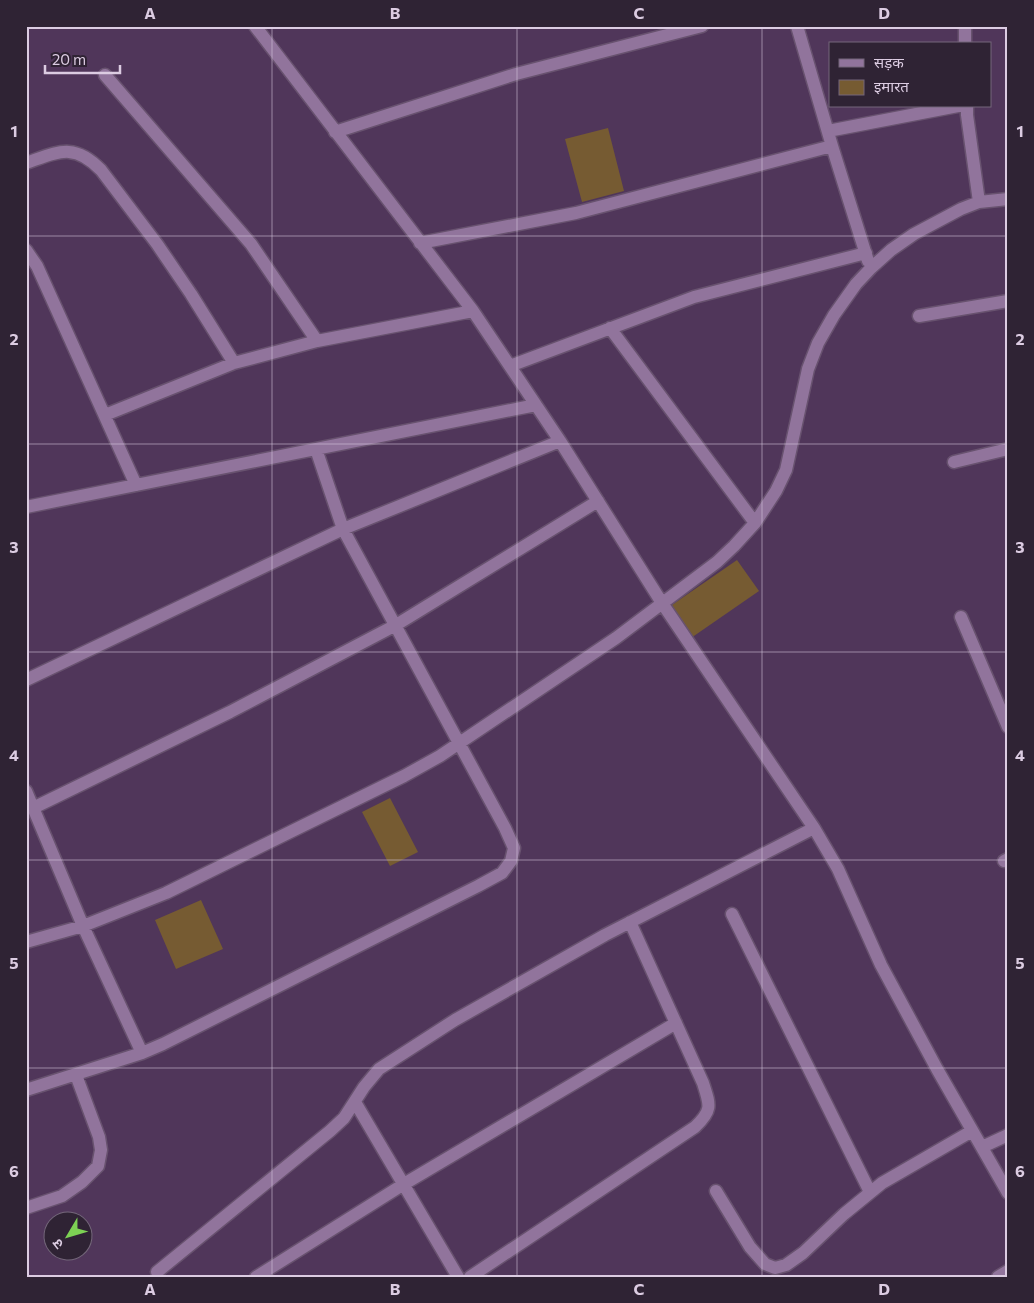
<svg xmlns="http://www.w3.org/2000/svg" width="1034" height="1303" font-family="Commissioner,'Noto Sans Devanagari',sans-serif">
<rect width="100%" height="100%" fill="#50365a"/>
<path fill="#765b32" d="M 608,128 L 624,191 L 582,202 L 565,139 Z
M 737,560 L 759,591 L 691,638 L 669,607 Z
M 390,798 L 418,852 L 390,866 L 362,812 Z
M 201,900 L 223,949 L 176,969 L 155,920 Z"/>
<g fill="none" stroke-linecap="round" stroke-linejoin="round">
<defs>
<path id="street" d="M 255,26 L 473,311 L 560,441 L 662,603 L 814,828 L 838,869 L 881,965 L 937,1069 L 1008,1193
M 797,26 L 832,146 L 868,261
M 965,26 L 965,44
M 105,75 L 251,244 L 317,341
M 967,106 L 967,115 L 979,202
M 828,131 L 958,106
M 335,132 L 516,74 L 702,26
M 26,163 C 58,152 74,142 101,170 L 157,244 L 191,294 L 234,363
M 420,243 L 576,213 L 832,146
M 26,250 L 37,266 L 136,485
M 919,316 L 1008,301
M 610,328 L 755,523
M 510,366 L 694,297 L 866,253
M 105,415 L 234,363 L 317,341 L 473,311
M 954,462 L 1008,449
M 26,507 L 536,405
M 961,617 L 1008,727
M 26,680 L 343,529 L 560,441
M 26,791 L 83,926 L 142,1053
M 33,808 L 230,712 L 396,625 L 598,501
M 1004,861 L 1008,859
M 732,914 L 870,1192
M 26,942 L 83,926 L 166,893 L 404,776 L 440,756 L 616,638 L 717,562 L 734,546 L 755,523 L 776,491 L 786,470 L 808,369 L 818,343 L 834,315 L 856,284 L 871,268 L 891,250 L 914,234 L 961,209 L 979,202 L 1008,199
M 26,1090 L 142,1053 L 163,1044 L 478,886 L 502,873 L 511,861 L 514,848 L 505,828 L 343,529 L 316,449
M 355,1102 L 458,1277
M 982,1147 L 1008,1135
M 716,1191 L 750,1247 L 765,1264 L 775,1268 L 786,1265 L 803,1253 L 844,1214 L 882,1183 L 972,1131
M 26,1208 L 62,1196 L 82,1182 L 98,1166 L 101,1150 L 99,1137 L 76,1075
M 157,1272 L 330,1131 L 344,1118 L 364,1087 L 379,1069 L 455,1020 L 605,935 L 814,828
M 256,1277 L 404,1184 L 676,1023
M 470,1277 L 695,1127 C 713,1110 710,1105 703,1083 L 630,922
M 998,1277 L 1008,1271"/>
</defs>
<use href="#street" stroke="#68526f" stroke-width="15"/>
<use href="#street" stroke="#91749c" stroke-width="12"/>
</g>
<path fill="none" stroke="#dccce2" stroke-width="1" stroke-opacity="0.55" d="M 272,26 L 272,1277M 517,26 L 517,1277M 762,26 L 762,1277M 26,236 L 1008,236M 26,444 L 1008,444M 26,652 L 1008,652M 26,860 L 1008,860M 26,1068 L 1008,1068"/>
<rect width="1034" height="1303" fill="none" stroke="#2f2334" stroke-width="55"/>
<rect x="829" y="42" width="162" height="65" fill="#2f2334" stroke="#74677a"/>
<rect x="839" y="59" width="25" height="8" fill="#91749c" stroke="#74677a"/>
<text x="874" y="68" font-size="15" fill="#dccce2">सड़क</text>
<rect x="839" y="80" width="25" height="15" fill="#765b32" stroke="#74677a"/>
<text x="874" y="92" font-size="15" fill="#dccce2">इमारत</text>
<g transform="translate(68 1236) rotate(232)"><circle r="24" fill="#2f2334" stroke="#74677a"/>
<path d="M0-4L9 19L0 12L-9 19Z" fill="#7dd154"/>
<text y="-8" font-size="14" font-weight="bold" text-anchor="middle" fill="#dccce2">उ</text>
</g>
<path d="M45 65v8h75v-8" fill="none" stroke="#dccce2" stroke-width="2.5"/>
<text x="52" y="65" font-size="15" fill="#dccce2" stroke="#2f2334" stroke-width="4" paint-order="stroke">20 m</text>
<rect x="28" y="28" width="978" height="1248" fill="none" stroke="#dccce2" stroke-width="2"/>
<g font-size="16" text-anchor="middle" font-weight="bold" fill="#dccce2">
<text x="150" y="19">A</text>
<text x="395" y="19">B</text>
<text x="639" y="19">C</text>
<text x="884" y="19">D</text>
<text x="14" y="137">1</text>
<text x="1020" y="137">1</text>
<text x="14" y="345">2</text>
<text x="1020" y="345">2</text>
<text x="14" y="553">3</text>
<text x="1020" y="553">3</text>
<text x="14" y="761">4</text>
<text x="1020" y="761">4</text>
<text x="14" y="969">5</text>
<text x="1020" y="969">5</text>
<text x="14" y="1177">6</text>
<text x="1020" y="1177">6</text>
<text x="150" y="1295">A</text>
<text x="395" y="1295">B</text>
<text x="639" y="1295">C</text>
<text x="884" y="1295">D</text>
</g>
</svg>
